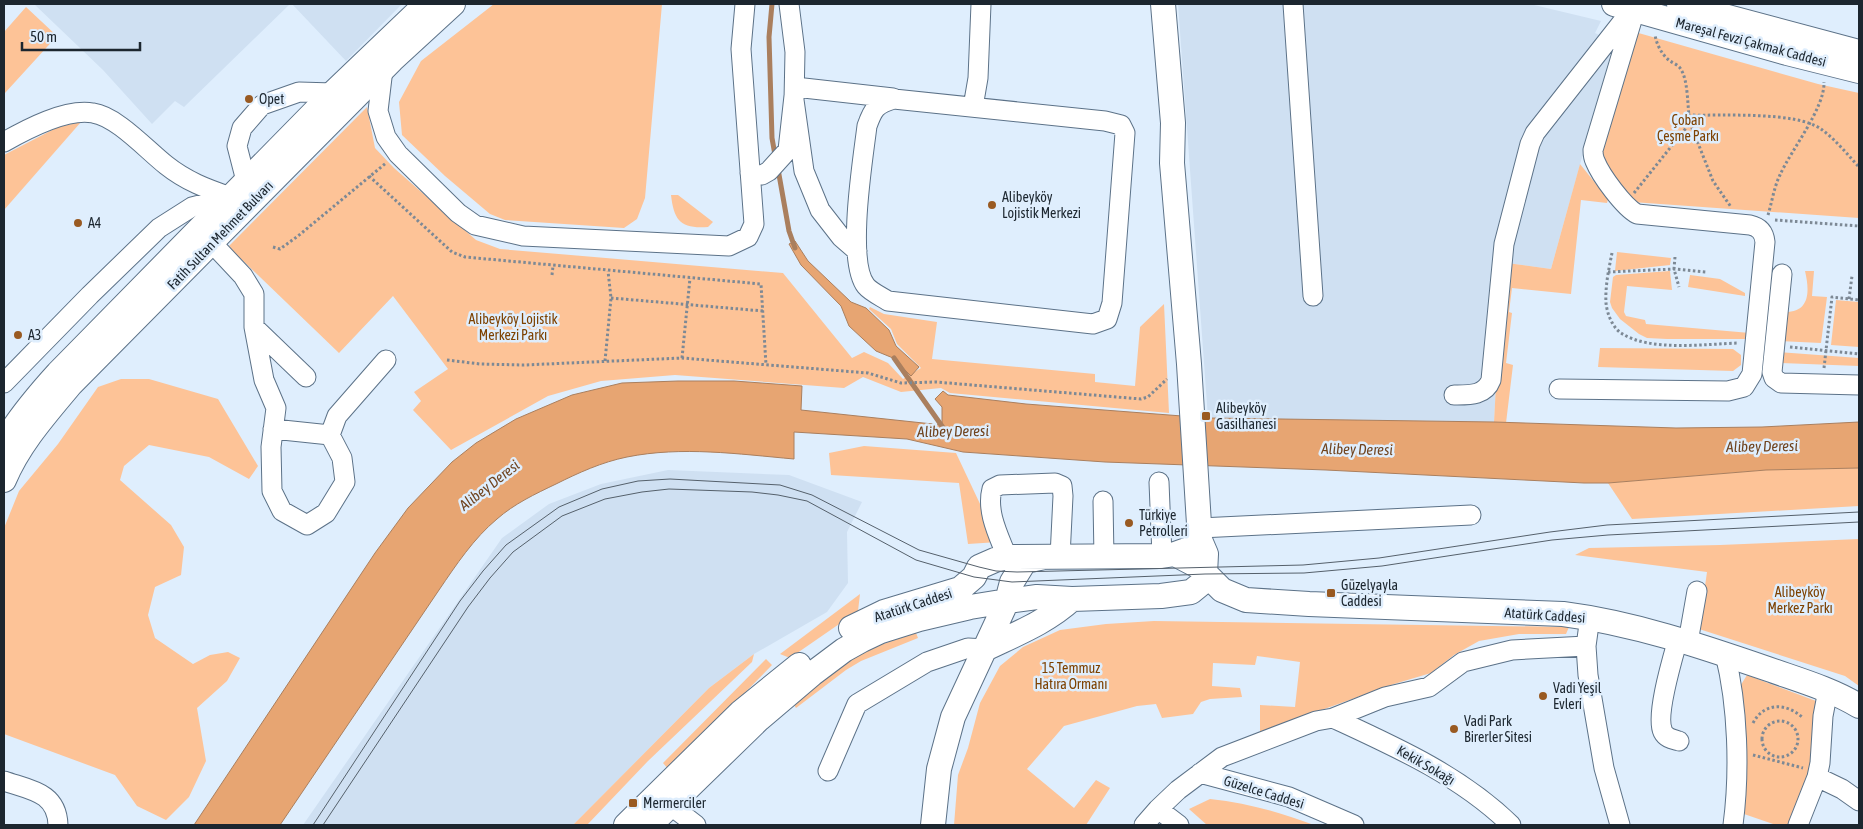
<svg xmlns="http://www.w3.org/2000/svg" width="1863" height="829" font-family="'Asap Condensed',sans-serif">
<rect width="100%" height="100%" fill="#dfeefd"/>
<path fill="#cfe0f2" d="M 34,4 L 290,4 L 184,107 L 175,101 L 152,124 L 103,70 Z
M 292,4 L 402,4 L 346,61 Z
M 1178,4 L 1530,4 L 1601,21 L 1595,33 L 1614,42 L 1551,269 L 1507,263 L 1498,347 L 1494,422 L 1208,418 Z
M 668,470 L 789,475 L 862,502 L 847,532 L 848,583 L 827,612 L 754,654 L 709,688 L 573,825 L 303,825 L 502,538 L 549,504 L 601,484 Z"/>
<path fill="#fdc397" d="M 494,4 L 662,4 L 645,198 L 637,219 L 624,228 L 505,220 L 490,214 L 445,176 L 402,135 L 399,102 L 421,61 Z
M 26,7 L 57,36 L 5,93 L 4,32 Z
M 1635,32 L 1818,84 L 1859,93 L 1859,218 L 1632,202 L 1598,153 Z
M 367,107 L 375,148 L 394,168 L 476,240 L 500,249 L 783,273 L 852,358 L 864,352 L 888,363 L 903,379 L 921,368 L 897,344 L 891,329 L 869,309 L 870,307 L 884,314 L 937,322 L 932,359 L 1095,374 L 1095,382 L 1135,386 L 1140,327 L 1164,304 L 1169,413 L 950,393 L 941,388 L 901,392 L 863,377 L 844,388 L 675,375 L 601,381 L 548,396 L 451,450 L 413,410 L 421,401 L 414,392 L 448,369 L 393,296 L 339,353 L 235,253 L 229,246 Z
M 81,122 L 4,210 L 4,155 L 58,127 Z
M 1580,164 L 1608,199 L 1607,203 L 1581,200 L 1571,294 L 1512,288 L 1509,312 L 1512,313 L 1506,363 L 1513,365 L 1506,423 L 1494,422 L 1498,347 L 1507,263 L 1551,269 Z
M 671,195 L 678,195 L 713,222 L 708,227 C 681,229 674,221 671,195 Z
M 1617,252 L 1671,258 L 1670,265 L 1615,271 Z
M 1670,271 L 1672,290 L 1627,286 L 1624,312 L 1626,316 L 1645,320 L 1646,324 L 1750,333 L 1749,339 L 1667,339 L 1647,338 L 1639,334 L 1620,319 L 1612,308 L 1610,302 L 1613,277 L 1616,275 Z
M 1805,271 L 1814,271 L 1812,296 L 1827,297 L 1821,343 L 1779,341 L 1782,312 C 1810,314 1810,292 1805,271 Z
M 1690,275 L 1720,279 L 1745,293 L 1745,296 L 1688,287 Z
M 1836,300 L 1859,302 L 1859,347 L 1831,345 Z
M 1600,348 L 1733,349 L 1741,355 L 1741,365 L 1733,371 L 1598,367 Z
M 1778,352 L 1859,358 L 1859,366 L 1781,363 Z
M 121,379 L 149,379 L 218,399 L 258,466 L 249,479 L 209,457 L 149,445 L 124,466 L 120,480 L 171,525 L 184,547 L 181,575 L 155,587 L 148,615 L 155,638 L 193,664 L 210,655 L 228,652 L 240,658 L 227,681 L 197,708 L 206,761 L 189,797 L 166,820 L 137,806 L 115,775 L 4,734 L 4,528 L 19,491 L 58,444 L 98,387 Z
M 864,446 L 956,453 L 998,542 L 968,544 L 959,483 L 831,475 L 829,453 Z
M 1859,468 L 1859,506 L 1632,519 L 1608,483 L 1766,470 Z
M 1859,539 L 1859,686 L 1845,676 L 1699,629 L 1707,572 L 1575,555 L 1589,548 L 1720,545 Z
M 860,594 L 858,611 L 790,658 L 780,654 Z
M 1154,621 L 1569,627 L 1566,634 L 1519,634 L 1479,641 L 1454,655 L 1431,673 L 1394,684 L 1260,732 L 1260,705 L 1295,707 L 1300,662 L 1257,656 L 1255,665 L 1213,663 L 1212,686 L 1240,688 L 1242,697 L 1210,699 L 1201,702 L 1193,714 L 1162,718 L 1156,704 L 1137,706 L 1064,726 L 1027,769 L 1074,808 L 1096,780 L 1110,788 L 1086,825 L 954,825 L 958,775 L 968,748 L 980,703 L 1000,666 L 1023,647 L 1060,630 L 1106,624 Z
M 916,633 L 918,638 L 861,661 L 846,670 L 796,708 L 793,703 L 858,652 Z
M 754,654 L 752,662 L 648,761 L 587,825 L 573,825 L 709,688 Z
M 766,659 L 772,665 L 669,770 L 663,763 Z
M 1747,675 L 1816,701 L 1818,741 L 1810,772 L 1789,825 L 1776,825 L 1744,814 L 1744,760 L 1739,688 Z
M 1210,799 C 1247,803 1279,812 1314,825 L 1207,825 L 1189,809 Z"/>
<path fill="#e7a572" stroke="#aa7f5e" d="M 795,241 L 808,261 L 851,302 L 866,308 L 889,330 L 896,346 L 919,367 L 911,376 L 893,358 L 876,351 L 849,326 L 841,306 L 801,265 L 789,244 Z
M 678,381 L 734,381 L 802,386 L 801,410 L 942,425 L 942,407 L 935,399 L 943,391 L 948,395 L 1026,404 L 1208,418 L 1494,422 L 1676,428 L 1762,427 L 1859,422 L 1859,468 L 1766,470 L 1608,483 L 1584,483 L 1326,470 L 1105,462 L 963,452 L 907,439 L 794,432 L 794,459 C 738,454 682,446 627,457 C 602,462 578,473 556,484 C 535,494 514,504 497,519 C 474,538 456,565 439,590 L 280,825 L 194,825 L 375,553 L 408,508 L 452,462 L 476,443 L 516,419 L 572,395 L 622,383 Z"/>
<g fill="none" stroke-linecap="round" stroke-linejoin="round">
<path stroke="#aa7f5e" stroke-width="5" d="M 772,4 L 769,37 L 772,138 L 775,155
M 778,169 L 789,231 L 795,248
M 894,358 L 944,429"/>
<defs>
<path id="minor" d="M 789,4 L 795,52 L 794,100 L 804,171 L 820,210 L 841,237 L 857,251
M 1293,4 L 1313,296
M 383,69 L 378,111 L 386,137 L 398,154 L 458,213 L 475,225 L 523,236 L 729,246 L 748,237 L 754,224 L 741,49 L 745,4
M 894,99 L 1105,121 L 1121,125 L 1125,133 L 1112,303 L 1107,319 L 1093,324 L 888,301 C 882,297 871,292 866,286 C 846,261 863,159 867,126 C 873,109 876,104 894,99 Z
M 973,107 L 978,78 L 981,4
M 4,142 C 27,129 66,108 93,113 C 116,116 147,150 166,165 C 186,181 207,189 231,197
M 750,173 L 762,175 L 769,171 L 788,150 L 795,87 L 893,98
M 246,181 L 237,146 L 242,128 L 262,105 L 299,92 L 333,93
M 212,243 L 243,276 L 254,294 L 254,327 L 264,380 L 276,408 L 271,447 L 272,491 L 282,511 L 307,525 L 326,513 L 345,482 L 342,458 L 330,435 L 337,416 L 386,360
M 1782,274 L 1772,372 L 1774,378 L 1781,383 L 1859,385
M 254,327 L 306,377
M 4,383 L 90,295 L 159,228 L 192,207 L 231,197
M 1559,389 L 1728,391 L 1744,387 L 1752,374 L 1765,242 C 1764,232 1759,227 1750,225 L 1637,214 C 1624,207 1601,176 1595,161 C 1593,157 1593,154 1593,150 L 1635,10
M 1454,395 C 1469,395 1485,396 1491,380 L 1504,244 L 1530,144 L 1535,133 L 1623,21 L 1631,14
M 273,429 L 330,435
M 1159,482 L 1162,556
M 1103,501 L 1104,557
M 1200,528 L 1471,515
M 1007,557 C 999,536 986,512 992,489 L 1000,485 L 1055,483 L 1062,486 L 1063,496 L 1060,557
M 1590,617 L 1586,646 L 1588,675 L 1604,768 L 1620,825
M 1678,639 C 1673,657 1655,716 1663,732 C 1666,738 1672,739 1679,741
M 1688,642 L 1697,591
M 1725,654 C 1738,706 1740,772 1733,825
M 1333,718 C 1396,747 1461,776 1511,825
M 828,771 L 857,704 L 927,662 L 968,648 L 985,649
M 1200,773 L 1289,797 L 1354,825
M 1817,777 L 1842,789 L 1859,801
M 4,781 C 30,790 57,792 58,825
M 670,805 L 696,825
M 1158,809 L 1179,825
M 1144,825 L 1158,809 L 1178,790 L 1222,757 L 1316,721 L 1333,718 L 1385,697 L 1429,687 L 1463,662 L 1512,650 L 1586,646
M 1798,825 L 1817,777 L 1820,763 L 1823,716 L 1828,690"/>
<path id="major" d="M 1614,4 L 1787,53 L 1859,71
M 1679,4 L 1859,52
M 4,443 C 19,417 38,395 58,373 L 333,93 L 426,4
M 4,480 C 19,444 46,414 71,384 L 392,60 L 453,4
M 1175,554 L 1198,566 L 1222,590 L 1246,600 L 1309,604 L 1563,614 C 1633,623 1701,646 1768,669 C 1799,680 1831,689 1859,706
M 851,628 L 884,612 L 960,589 L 974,577 L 979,567 L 995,560 L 1007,557 L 1162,556 L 1175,554 L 1189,549
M 985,649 C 1016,634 1047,622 1072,599
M 626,825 L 741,712 L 799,665
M 650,825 L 759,719 L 812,674 L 844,650 L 862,640 L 881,631 L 919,619 L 970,607 L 1007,601 L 1037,597 L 1072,599 L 1161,596 L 1191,592 L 1202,583 L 1205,574 L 1206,554 L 1200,540 L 1189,364 L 1172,163 L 1173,123 L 1163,4
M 933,825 L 939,769 L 953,717 L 1007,601 L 1012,582 L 1025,561 L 1040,558"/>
</defs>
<use href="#minor" stroke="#5c7288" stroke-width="21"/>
<use href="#major" stroke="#5c7288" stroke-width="26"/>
<path stroke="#7d8995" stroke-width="3" stroke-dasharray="2.5 2.5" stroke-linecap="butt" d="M 1688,115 C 1721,116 1796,111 1821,129 C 1835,139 1847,154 1859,167
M 1690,123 L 1713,181 L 1731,207
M 369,176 L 452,252 L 465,257 L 761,284 L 766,365
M 1634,193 L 1690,123 C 1687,108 1689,80 1680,68 C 1678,65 1673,63 1670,61 C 1662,55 1656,44 1655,34
M 1768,215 C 1772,202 1774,187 1780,175 C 1791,150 1825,108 1824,82
M 1775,220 L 1859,226
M 273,247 L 280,249 L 298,236 L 386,163
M 1612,253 C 1609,268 1605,286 1606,303 C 1607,313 1612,327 1621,333 C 1650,352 1705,344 1739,343
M 1675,257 L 1674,269 L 1679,287
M 1608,272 L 1674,269 L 1706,272
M 552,275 L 553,266
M 611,298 L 763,311
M 1849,299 L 1852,276
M 1790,347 L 1859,354
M 682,358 L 690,278
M 447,360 L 480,364 L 524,365 L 682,358 L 868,373 L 901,383 L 936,382 L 1141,399 L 1148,397 L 1167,379
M 605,361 L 611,298 L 608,271
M 1824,368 L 1832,297 L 1859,300
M1762 739a18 18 0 1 1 36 0a18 18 0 1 1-36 0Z
M 1753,723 C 1764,702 1786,703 1802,717
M 1753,755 L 1803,768"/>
<use href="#minor" stroke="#fff" stroke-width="19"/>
<use href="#major" stroke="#fff" stroke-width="24"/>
<path stroke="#55606b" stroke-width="1" d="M 313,825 L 460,601 L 483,571 L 506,545 L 559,507 L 602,489 L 638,481 L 670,479 L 780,485 L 812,495 L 919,550 L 979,567 L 996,571 L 1017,572 L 1303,565 L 1379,558 L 1550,532 L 1607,525 L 1859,512
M 323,825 L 468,607 L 490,578 L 513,552 L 562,516 L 605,499 L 642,492 L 669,489 L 752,492 L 778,495 L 807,501 L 916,560 L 974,577 L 1012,582 L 1205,574 L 1304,573 L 1382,566 L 1552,540 L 1608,535 L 1859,522"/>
</g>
<g fill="#995a22" stroke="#dfeefd" stroke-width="2">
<circle cx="249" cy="99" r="5"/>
<circle cx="992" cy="205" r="5"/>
<circle cx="78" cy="223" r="5"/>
<circle cx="18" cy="335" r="5"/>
<rect x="1201" y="411" width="10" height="10" rx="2.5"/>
<circle cx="1129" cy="523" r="5"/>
<rect x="1326" y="588" width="10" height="10" rx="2.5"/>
<circle cx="1543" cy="696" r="5"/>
<circle cx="1454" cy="729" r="5"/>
<rect x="628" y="798" width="10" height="10" rx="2.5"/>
</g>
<g text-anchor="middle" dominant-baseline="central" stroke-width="5" stroke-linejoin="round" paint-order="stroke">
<g font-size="14" fill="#1c262f" stroke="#dfeefd">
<text transform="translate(1751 42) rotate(15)">Mareşal Fevzi Çakmak Caddesi</text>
<text transform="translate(220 235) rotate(-46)">Fatih Sultan Mehmet Bulvarı</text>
<text transform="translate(913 605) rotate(-18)">Atatürk Caddesi</text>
<text transform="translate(1545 615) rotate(4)">Atatürk Caddesi</text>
<text transform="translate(1426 765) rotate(30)">Kekik Sokağı</text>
<text transform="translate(1264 792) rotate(17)">Güzelce Caddesi</text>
</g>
<g font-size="14" fill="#1c262f" stroke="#dfeefd" text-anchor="start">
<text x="259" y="99">Opet</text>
<text x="1002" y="197">Alibeyköy<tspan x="1002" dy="16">Lojistik Merkezi</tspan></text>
<text x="88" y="223">A4</text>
<text x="28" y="335">A3</text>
<text x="1216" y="408">Alibeyköy<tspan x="1216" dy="16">Gasilhanesi</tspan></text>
<text x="1139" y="515">Türkiye<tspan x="1139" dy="16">Petrolleri</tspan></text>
<text x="1341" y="585">Güzelyayla<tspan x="1341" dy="16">Caddesi</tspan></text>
<text x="1553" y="688">Vadi Yeşil<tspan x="1553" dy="16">Evleri</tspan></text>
<text x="1464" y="721">Vadi Park<tspan x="1464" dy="16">Birerler Sitesi</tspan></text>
<text x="643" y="803">Mermerciler</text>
</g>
<g font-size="14" fill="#7d4100" stroke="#dfeefd">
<text x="1688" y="120">Çoban<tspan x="1688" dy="16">Çeşme Parkı</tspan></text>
<text x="513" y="319">Alibeyköy Lojistik<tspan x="513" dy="16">Merkezi Parkı</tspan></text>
<text x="1800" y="592">Alibeyköy<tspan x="1800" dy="16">Merkez Parkı</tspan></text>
<text x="1071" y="668">15 Temmuz<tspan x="1071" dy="16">Hatıra Ormanı</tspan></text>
</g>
<g font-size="15" font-style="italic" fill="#70441f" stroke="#dfeefd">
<text transform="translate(953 431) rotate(-1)">Alibey Deresi</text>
<text transform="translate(1762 446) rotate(-1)">Alibey Deresi</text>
<text transform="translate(1357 449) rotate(1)">Alibey Deresi</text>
<text transform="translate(489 485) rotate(-38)">Alibey Deresi</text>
</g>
</g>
<rect width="1863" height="829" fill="none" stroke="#1c262f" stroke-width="10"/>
<path d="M22 42v8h118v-8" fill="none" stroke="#1c262f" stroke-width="2.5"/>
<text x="30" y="42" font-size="15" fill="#1c262f" stroke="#dfeefd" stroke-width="4" paint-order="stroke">50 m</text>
</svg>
